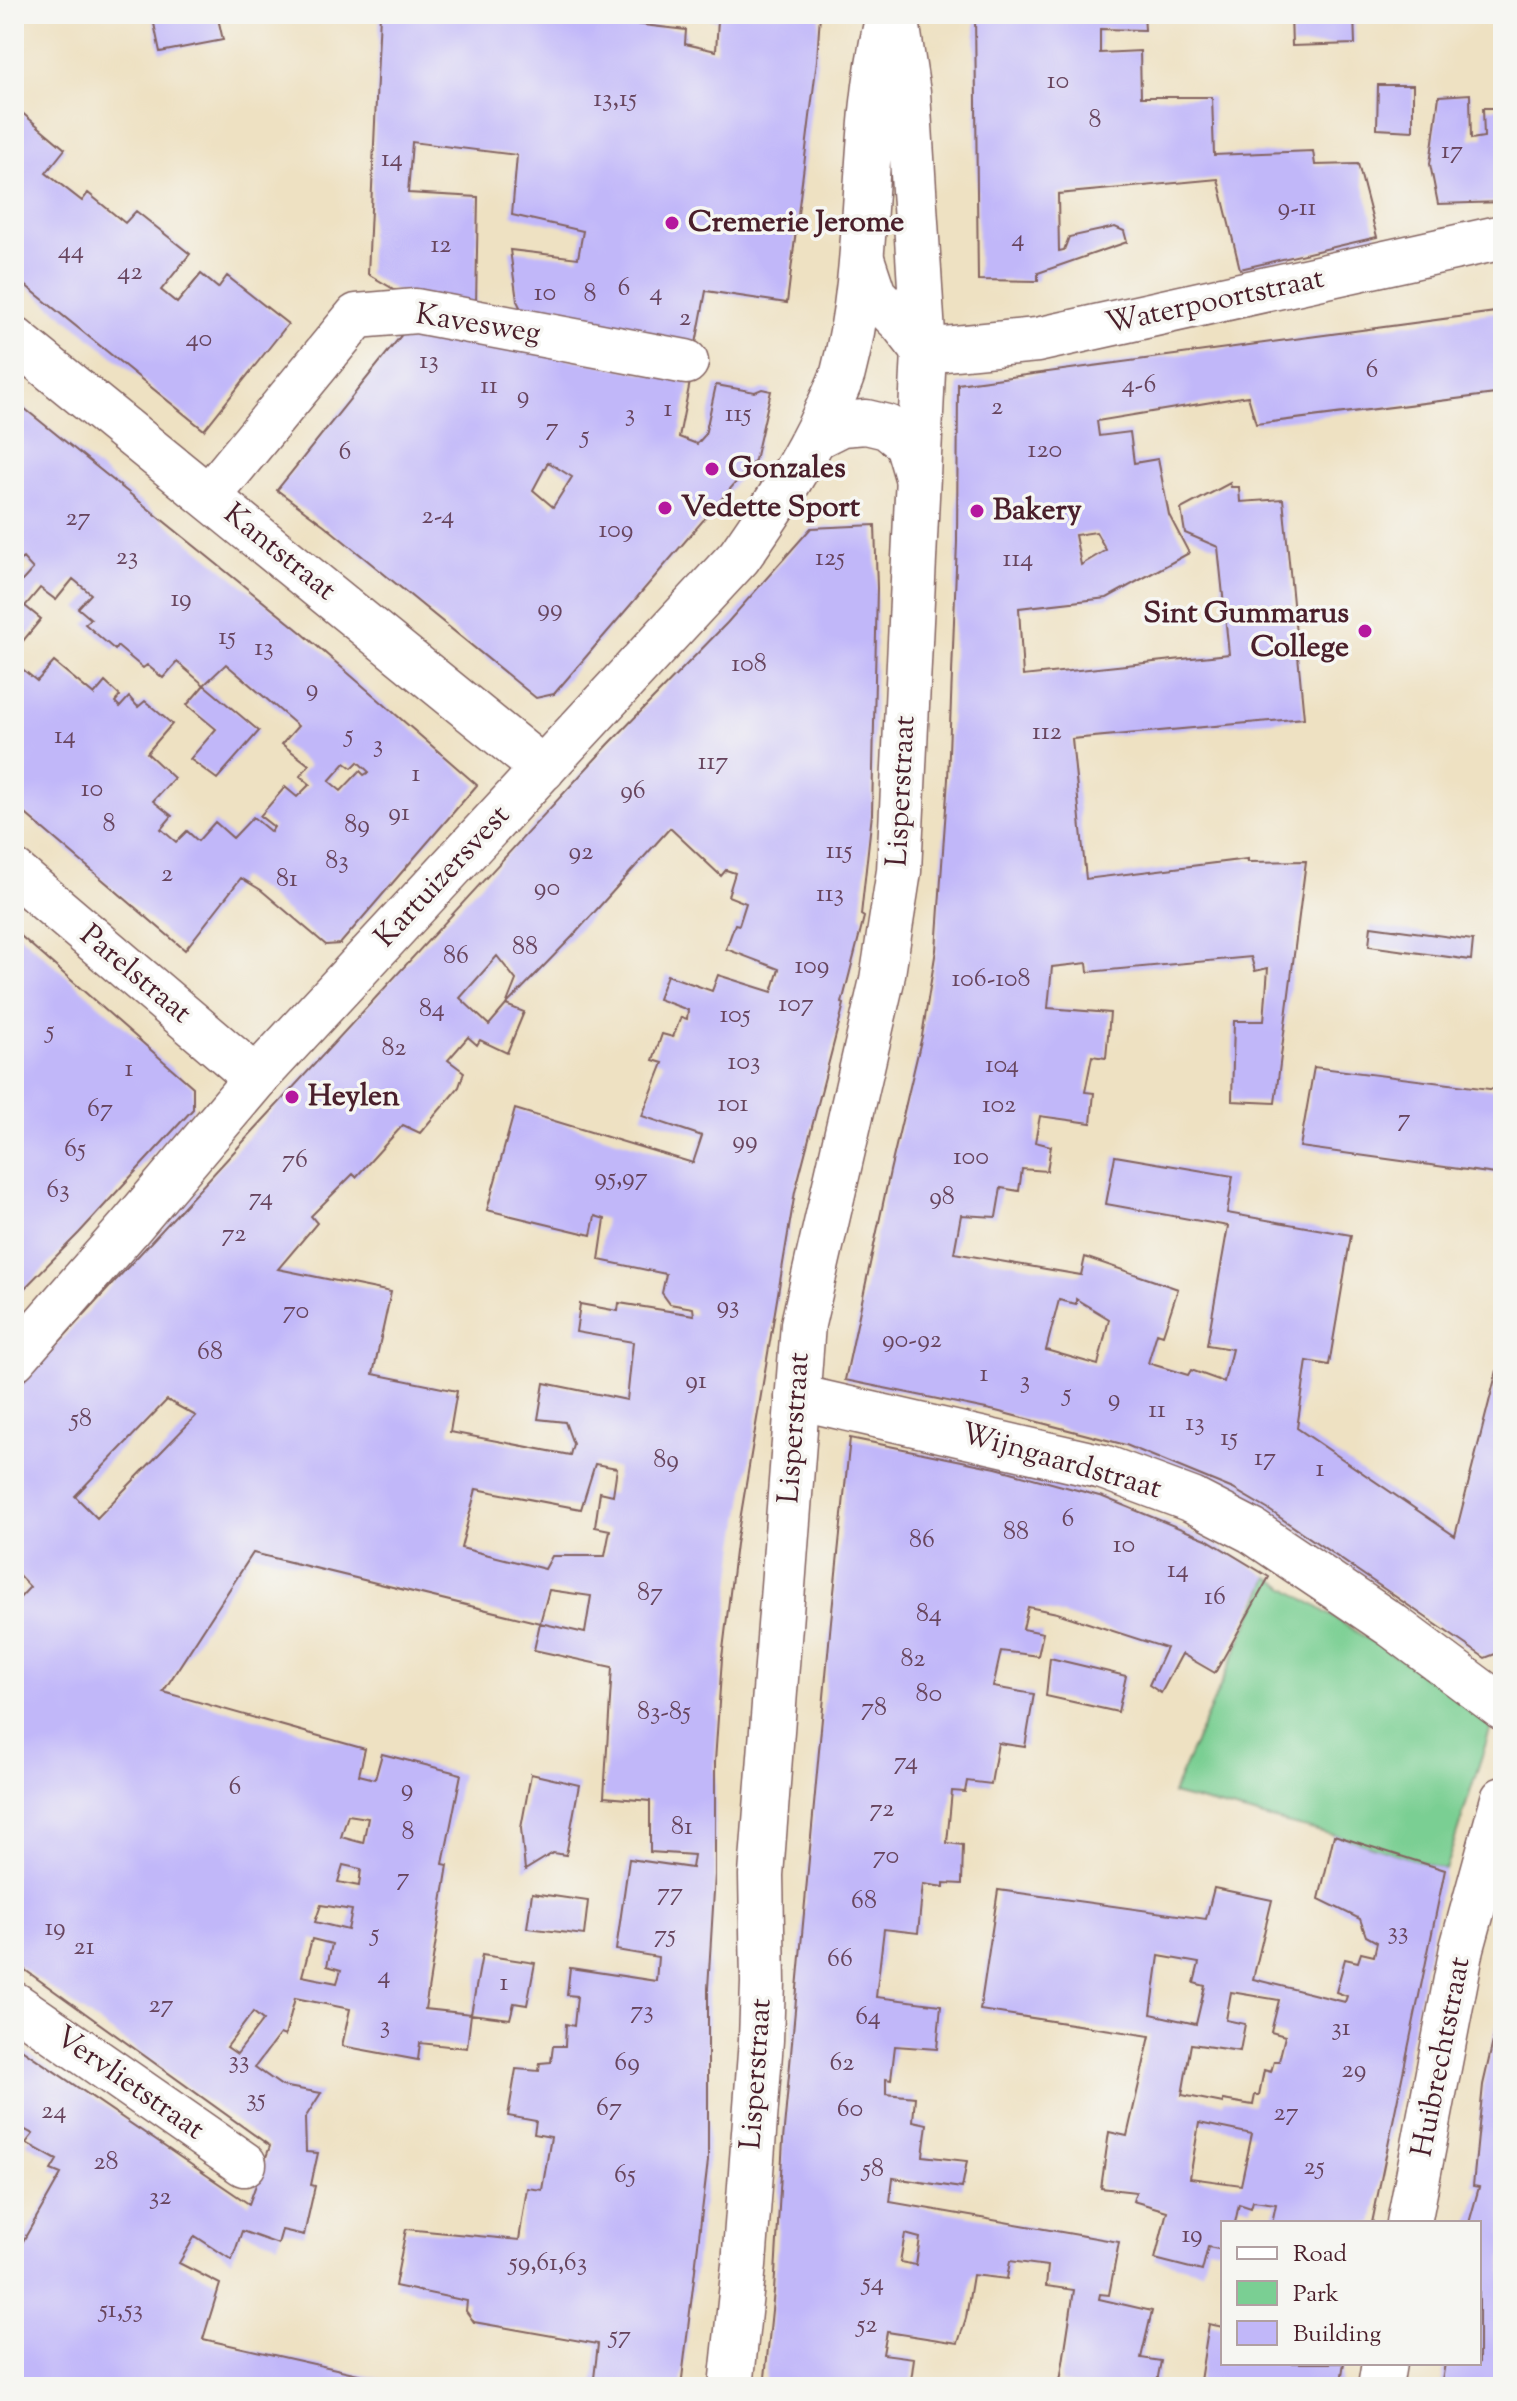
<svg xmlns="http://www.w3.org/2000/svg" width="1517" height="2401" font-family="'Sorts Mill Goudy',serif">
<rect width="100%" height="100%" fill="#f6f6f2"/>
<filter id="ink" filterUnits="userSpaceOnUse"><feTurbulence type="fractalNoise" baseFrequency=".0125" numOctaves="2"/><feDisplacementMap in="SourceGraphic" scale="16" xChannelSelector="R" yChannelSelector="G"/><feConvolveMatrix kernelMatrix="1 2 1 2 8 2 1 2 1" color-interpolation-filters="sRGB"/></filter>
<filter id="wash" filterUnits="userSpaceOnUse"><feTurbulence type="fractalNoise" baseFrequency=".006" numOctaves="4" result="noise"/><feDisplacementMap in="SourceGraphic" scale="32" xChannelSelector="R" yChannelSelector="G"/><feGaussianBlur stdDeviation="1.8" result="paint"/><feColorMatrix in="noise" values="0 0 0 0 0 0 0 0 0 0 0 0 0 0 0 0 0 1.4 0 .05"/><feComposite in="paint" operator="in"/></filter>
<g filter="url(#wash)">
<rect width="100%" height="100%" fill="#eee1c2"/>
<path fill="#7acf93" stroke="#62775f" stroke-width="2" d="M 1269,1577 L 1494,1718 L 1445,1870 L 1334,1835 L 1172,1794 Z"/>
<g id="blocks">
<path fill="#c1b7f9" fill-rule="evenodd" d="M 152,14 L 217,14 L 223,40 L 160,52 Z
M 380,14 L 548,14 L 686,30 L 685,44 L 716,51 L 718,20 L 709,19 L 710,14 L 820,14 L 817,60 L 787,303 L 706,291 L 695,349 L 522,311 L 517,301 L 510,250 L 578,258 L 583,231 L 512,215 L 517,155 L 412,142 L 408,193 L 478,197 L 476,305 L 402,294 L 368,274 Z
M 975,14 L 1144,14 L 1145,30 L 1100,29 L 1100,53 L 1140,51 L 1141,97 L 1212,97 L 1214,155 L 1313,151 L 1315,165 L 1358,164 L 1377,237 L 1240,269 L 1218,179 L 1058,194 L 1059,251 L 1064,250 L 1069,237 L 1115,227 L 1124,231 L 1127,242 L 1038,273 L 1038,281 L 978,280 Z
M 1291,14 L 1354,14 L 1355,44 L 1292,46 Z
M 1463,14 L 1492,14 L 1492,19 L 1463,20 Z
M 1378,85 L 1413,85 L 1413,131 L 1377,129 Z
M 1470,94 L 1471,139 L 1484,137 L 1483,108 L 1503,108 L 1503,202 L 1438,204 L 1430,164 L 1439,96 Z
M 14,106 L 65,149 L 46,173 L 82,201 L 88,193 L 125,223 L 136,211 L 190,254 L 161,290 L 177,303 L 201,274 L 218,288 L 227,276 L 288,324 L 204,430 L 14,276 Z
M 1503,311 L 1503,393 L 1256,424 L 1248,396 L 1097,421 L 1099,436 L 1130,432 L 1134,463 L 1158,459 L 1169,515 L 1189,553 L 1107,598 L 1019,608 L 1023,676 L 1229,654 L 1218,547 L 1185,533 L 1181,509 L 1230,483 L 1231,487 L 1239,487 L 1240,502 L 1283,499 L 1304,718 L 1072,739 L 1086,879 L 1248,859 L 1248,862 L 1306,861 L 1275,1103 L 1232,1101 L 1234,1021 L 1264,1021 L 1268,968 L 1255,971 L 1251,957 L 1088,972 L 1087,963 L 1052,967 L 1048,1008 L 1110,1013 L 1106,1058 L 1092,1056 L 1085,1092 L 1094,1093 L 1091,1123 L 1040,1116 L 1035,1142 L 1051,1146 L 1047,1171 L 1022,1169 L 1019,1191 L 1001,1188 L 996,1217 L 961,1215 L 954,1253 L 1081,1275 L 1085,1257 L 1178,1289 L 1163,1335 L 1157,1333 L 1148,1363 L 1188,1375 L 1191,1370 L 1224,1382 L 1232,1349 L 1207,1345 L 1228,1226 L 1106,1204 L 1115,1156 L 1233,1176 L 1227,1213 L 1351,1235 L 1329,1365 L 1307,1361 L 1297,1428 L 1455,1536 L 1503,1347 L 1503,1651 L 1485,1658 L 1269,1510 L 1233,1489 L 1126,1445 L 996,1411 L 845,1380 L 890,1171 L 922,1036 L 936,950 L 948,779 L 957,542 L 958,384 ZM 1096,532 L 1106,550 L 1081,565 L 1075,535 ZM 1076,1299 L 1109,1319 L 1098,1365 L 1046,1350 L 1059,1300 L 1076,1304 Z
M 407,328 L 690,382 L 679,437 L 697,444 L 705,435 L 716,385 L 755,392 L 762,389 L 771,391 L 755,460 L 554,694 L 536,698 L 324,525 L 277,490 ZM 548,462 L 572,477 L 553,507 L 533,490 Z
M 14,400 L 302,633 L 477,785 L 340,944 L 326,945 L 261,890 L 241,878 L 185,950 L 14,804 L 14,673 L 20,667 L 37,681 L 54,662 L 94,695 L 105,682 L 120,696 L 115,702 L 120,707 L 129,697 L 138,707 L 145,701 L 172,724 L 147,753 L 174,778 L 153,801 L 172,816 L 161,829 L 176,842 L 187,831 L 198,841 L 215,822 L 233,838 L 253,817 L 271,832 L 274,827 L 260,816 L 285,787 L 297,797 L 310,784 L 300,776 L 309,765 L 282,744 L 298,726 L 226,664 L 204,685 L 259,731 L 217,779 L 190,759 L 216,729 L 187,705 L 204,685 L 177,662 L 163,678 L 147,665 L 143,668 L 117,646 L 115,650 L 85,624 L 91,619 L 78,608 L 91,594 L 73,579 L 56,600 L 40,588 L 25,606 L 41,619 L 14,652 L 14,590 L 33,569 L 23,558 L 19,561 L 14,557 ZM 358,762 L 369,772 L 364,775 L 360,771 L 341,791 L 329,781 L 345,763 L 352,768 Z
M 875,525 L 877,588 L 872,814 L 861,915 L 864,917 L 842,1003 L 844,1004 L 795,1192 L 736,1544 L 722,1658 L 715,1762 L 715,1875 L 708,1988 L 708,2161 L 681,2387 L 593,2387 L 598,2344 L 474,2322 L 466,2311 L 467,2301 L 395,2286 L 406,2229 L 519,2240 L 527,2188 L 542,2190 L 551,2137 L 534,2134 L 536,2121 L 508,2116 L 516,2069 L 539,2071 L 540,2063 L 551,2062 L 553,2046 L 565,2046 L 566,2024 L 574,2026 L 577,1996 L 567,1995 L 570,1968 L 656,1981 L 658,1957 L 616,1950 L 629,1859 L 692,1868 L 694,1855 L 650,1852 L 650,1801 L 604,1797 L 612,1667 L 534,1650 L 540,1623 L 253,1553 L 163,1692 L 365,1749 L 359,1775 L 375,1779 L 382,1754 L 461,1774 L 443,1864 L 448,1865 L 425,2009 L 471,2014 L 467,2048 L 420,2043 L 418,2060 L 342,2046 L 350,2009 L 295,1998 L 285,2036 L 280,2034 L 255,2067 L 282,2086 L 321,2093 L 305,2118 L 306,2152 L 318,2153 L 311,2185 L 315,2186 L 304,2235 L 282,2230 L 278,2244 L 242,2231 L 232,2260 L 195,2236 L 179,2263 L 220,2284 L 203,2339 L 416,2387 L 14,2387 L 14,2257 L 61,2174 L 51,2170 L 57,2160 L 26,2143 L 33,2134 L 14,2124 L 14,2044 L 249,2204 L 270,2146 L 14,1962 L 14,1604 L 30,1587 L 14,1570 L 14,1391 L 609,744 L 727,623 L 811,528 ZM 670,828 L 721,876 L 726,870 L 735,873 L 728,896 L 746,903 L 739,925 L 735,924 L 726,949 L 779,969 L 772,992 L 718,975 L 712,991 L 667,975 L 658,999 L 688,1010 L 687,1019 L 681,1017 L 673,1037 L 662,1034 L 653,1060 L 663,1063 L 642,1116 L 702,1136 L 693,1163 L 515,1109 L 487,1210 L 591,1235 L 595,1216 L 605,1219 L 599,1260 L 666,1274 L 662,1293 L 670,1304 L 693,1308 L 694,1315 L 619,1303 L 618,1311 L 580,1304 L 576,1332 L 633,1342 L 627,1400 L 544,1383 L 538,1419 L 565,1422 L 573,1444 L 570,1455 L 450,1432 L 457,1391 L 373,1374 L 391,1292 L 278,1269 L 317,1223 L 311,1216 L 353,1174 L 356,1177 L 403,1125 L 420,1133 L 459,1087 L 464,1072 L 448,1060 L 468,1037 L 477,1045 L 480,1040 L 507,1053 L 524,1012 L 506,1005 L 489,1025 L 460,998 L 497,956 L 516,980 L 506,1005 L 572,937 ZM 167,1400 L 196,1416 L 97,1518 L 75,1496 ZM 595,1464 L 617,1468 L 613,1495 L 600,1492 L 595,1527 L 610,1530 L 605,1556 L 552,1556 L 545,1569 L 461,1548 L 476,1489 L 581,1509 ZM 549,1590 L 591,1596 L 585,1633 L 540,1623 ZM 348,1815 L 368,1818 L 363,1843 L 341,1837 ZM 343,1865 L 361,1869 L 359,1886 L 338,1882 ZM 321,1905 L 352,1910 L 348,1930 L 315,1922 ZM 312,1939 L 332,1944 L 327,1966 L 341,1970 L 337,1983 L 302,1976 ZM 253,2012 L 263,2020 L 237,2054 L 227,2047 Z
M 1371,926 L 1473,940 L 1471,960 L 1369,946 Z
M 14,930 L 193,1087 L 193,1109 L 79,1233 L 14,1299 Z
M 1501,1054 L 1503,1054 L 1503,1175 L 1300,1147 L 1314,1067 L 1497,1090 Z
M 850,1438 L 996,1468 L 1103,1497 L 1206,1539 L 1269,1577 L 1215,1673 L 1182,1654 L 1161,1693 L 1149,1685 L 1166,1648 L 1057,1613 L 1028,1607 L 1023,1629 L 1043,1633 L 1038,1656 L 1001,1651 L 993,1687 L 1034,1694 L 1025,1747 L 998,1743 L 991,1784 L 967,1781 L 965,1792 L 952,1791 L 947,1843 L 963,1845 L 962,1884 L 944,1883 L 944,1887 L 923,1884 L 918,1933 L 884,1929 L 876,1997 L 941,2005 L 937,2049 L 895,2046 L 891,2080 L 886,2079 L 886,2094 L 915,2097 L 913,2121 L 927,2124 L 923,2156 L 967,2161 L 962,2188 L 893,2178 L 890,2202 L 1119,2242 L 1109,2295 L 1100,2294 L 1099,2299 L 1152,2311 L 1141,2358 L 1161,2361 L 1156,2387 L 1087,2387 L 1060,2382 L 1074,2290 L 1046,2286 L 1048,2266 L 1010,2261 L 1007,2279 L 973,2275 L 966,2318 L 958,2343 L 887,2332 L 883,2354 L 914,2358 L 911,2381 L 942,2387 L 764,2387 L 774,2291 L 783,2140 L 831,1621 ZM 905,2234 L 920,2238 L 916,2265 L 900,2262 Z
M 1050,1658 L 1126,1676 L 1118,1712 L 1046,1696 Z
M 531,1774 L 579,1785 L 566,1855 L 553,1853 L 525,1870 L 521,1828 Z
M 1334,1835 L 1445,1870 L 1372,2223 L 1272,2223 L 1276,2204 L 1253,2201 L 1251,2208 L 1239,2204 L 1235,2223 L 1223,2223 L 1223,2250 L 1208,2247 L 1202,2271 L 1155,2259 L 1167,2211 L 1133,2201 L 1136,2192 L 1101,2188 L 1109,2132 L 1127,2136 L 1150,2036 L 980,2010 L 998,1890 L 1206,1919 L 1214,1888 L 1272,1900 L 1253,1979 L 1345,2002 L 1347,1996 L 1336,1992 L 1345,1959 L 1358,1962 L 1361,1953 L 1374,1956 L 1377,1942 L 1366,1936 L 1360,1919 L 1319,1899 ZM 1159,1956 L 1199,1963 L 1194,1983 L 1205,1986 L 1196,2024 L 1151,2014 ZM 1231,1992 L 1279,2000 L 1271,2032 L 1285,2036 L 1279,2061 L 1274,2061 L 1271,2072 L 1264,2070 L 1259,2095 L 1255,2095 L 1253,2105 L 1223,2100 L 1223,2103 L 1182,2095 L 1191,2044 L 1240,2051 L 1245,2024 L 1226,2020 ZM 1199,2123 L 1252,2134 L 1241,2185 L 1190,2178 Z
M 532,1893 L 588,1901 L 584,1935 L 527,1928 Z
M 482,1955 L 535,1963 L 527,2005 L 514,2003 L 510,2019 L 471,2014 Z
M 1502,2002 L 1503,2387 L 1441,2387 L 1445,2363 L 1479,2363 L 1479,2223 L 1469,2223 L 1479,2187 L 1473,2186 L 1483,2085 Z
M 1209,2324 L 1223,2327 L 1223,2363 L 1344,2363 L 1340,2387 L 1199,2387 Z"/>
</g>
</g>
<g filter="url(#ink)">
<use href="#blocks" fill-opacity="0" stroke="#836360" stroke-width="2"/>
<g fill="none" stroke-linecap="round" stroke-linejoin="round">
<defs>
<path id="street" d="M 863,262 L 874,295 L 902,323 L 924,351 L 1037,340 L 1503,237
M 14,339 L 543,769
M 815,437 L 841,424 L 866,422 L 887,427 L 907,443 L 917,477
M 209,496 L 357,316 L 416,311 L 686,362
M 14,872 L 256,1078
M 797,1397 L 1103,1467 L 1192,1500 L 1252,1531 L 1393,1626 L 1503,1708
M 14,2004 L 244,2164
M 1409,2223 L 1462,1948 L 1503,1799
M 1380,2387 L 1384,2363"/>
<path id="secondary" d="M 14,1359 L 130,1227 L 256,1078 L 739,557 C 771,511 803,464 826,412 C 832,399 839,386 843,373 C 873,259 859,138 886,24
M 731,2387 L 744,2265 L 761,2040 L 763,1983 L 761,1875 L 803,1324 L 882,980 L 899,871 L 924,351 L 908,93 L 896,14"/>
</defs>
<use href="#street" stroke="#836360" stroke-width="47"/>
<use href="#secondary" stroke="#836360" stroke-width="47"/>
<use href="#street" stroke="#fff" stroke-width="44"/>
<use href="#secondary" stroke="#fff" stroke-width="44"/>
</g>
</g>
<g fill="#b5179e" stroke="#f6f6f2" stroke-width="3">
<circle cx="672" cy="223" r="8"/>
<circle cx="712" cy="469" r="8"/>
<circle cx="665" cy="508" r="8"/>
<circle cx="977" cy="511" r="8"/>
<circle cx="1365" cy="631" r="8"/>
<circle cx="292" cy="1097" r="8"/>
</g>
<g text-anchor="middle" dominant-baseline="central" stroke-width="7" stroke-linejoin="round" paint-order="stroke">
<g font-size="26" fill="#68455e">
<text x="1058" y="81">10</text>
<text x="615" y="99">13,15</text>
<text x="1095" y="120">8</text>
<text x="1452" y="151">17</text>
<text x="392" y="159">14</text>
<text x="1297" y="208">9-11</text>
<text x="1018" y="239">4</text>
<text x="441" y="245">12</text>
<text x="71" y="251">44</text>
<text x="130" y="272">42</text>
<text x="624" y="288">6</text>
<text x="545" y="293">10</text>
<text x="656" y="293">4</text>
<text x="590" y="294">8</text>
<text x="685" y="318">2</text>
<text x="199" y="339">40</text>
<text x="429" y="361">13</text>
<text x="1372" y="370">6</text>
<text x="1139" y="385">4-6</text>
<text x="489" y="386">11</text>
<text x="523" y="396">9</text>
<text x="997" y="407">2</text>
<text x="668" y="409">1</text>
<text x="630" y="414">3</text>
<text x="738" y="414">115</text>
<text x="552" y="428">7</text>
<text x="585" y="436">5</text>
<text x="1045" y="450">120</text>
<text x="345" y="452">6</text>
<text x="438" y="516">2-4</text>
<text x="78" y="518">27</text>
<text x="616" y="530">109</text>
<text x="127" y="557">23</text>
<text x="830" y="558">125</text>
<text x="1018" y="559">114</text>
<text x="181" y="599">19</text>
<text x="550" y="609">99</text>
<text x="227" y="637">15</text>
<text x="264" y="648">13</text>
<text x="749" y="664">108</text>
<text x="312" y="689">9</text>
<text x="1047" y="732">112</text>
<text x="349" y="735">5</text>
<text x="65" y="736">14</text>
<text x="378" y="745">3</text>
<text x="713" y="762">117</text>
<text x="416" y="774">1</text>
<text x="92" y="789">10</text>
<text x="633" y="791">96</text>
<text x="399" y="813">91</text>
<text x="109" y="824">8</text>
<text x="357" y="825">89</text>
<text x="839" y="851">115</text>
<text x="581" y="852">92</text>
<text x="337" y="861">83</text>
<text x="167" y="874">2</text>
<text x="287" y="879">81</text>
<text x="547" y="888">90</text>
<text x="830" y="894">113</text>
<text x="525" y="947">88</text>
<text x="456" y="956">86</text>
<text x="812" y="966">109</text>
<text x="991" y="979">106-108</text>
<text x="796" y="1004">107</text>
<text x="432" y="1009">84</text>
<text x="735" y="1015">105</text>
<text x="50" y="1031">5</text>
<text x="394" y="1048">82</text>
<text x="744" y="1062">103</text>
<text x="1002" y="1065">104</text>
<text x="129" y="1069">1</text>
<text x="733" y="1104">101</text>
<text x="999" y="1105">102</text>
<text x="100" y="1109">67</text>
<text x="1404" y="1119">7</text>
<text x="745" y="1141">99</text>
<text x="75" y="1149">65</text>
<text x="971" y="1157">100</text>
<text x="295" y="1160">76</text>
<text x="621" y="1178">95,97</text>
<text x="58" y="1190">63</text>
<text x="942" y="1197">98</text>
<text x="261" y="1198">74</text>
<text x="234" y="1234">72</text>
<text x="728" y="1306">93</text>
<text x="296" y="1311">70</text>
<text x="912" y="1340">90-92</text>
<text x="210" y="1352">68</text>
<text x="984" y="1374">1</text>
<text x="696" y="1381">91</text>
<text x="1025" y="1381">3</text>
<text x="1067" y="1394">5</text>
<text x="1114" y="1399">9</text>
<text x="1157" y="1410">11</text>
<text x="81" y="1419">58</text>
<text x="1195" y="1423">13</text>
<text x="1229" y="1438">15</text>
<text x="1265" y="1458">17</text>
<text x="666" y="1460">89</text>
<text x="1320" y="1469">1</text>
<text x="1068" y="1519">6</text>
<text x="1016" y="1532">88</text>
<text x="922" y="1540">86</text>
<text x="1124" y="1545">10</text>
<text x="1178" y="1570">14</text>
<text x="650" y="1593">87</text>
<text x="1215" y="1597">16</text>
<text x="929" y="1614">84</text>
<text x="913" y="1659">82</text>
<text x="929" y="1694">80</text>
<text x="874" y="1708">78</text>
<text x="664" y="1712">83-85</text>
<text x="906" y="1762">74</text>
<text x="235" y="1787">6</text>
<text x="407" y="1789">9</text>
<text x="882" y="1809">72</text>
<text x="682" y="1827">81</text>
<text x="408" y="1832">8</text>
<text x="886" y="1856">70</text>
<text x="403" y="1878">7</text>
<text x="670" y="1893">77</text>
<text x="864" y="1901">68</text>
<text x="55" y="1928">19</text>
<text x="1398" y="1932">33</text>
<text x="375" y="1934">5</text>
<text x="665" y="1935">75</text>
<text x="84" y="1947">21</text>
<text x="840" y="1959">66</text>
<text x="384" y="1976">4</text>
<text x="504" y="1983">1</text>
<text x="161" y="2005">27</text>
<text x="642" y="2011">73</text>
<text x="868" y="2017">64</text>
<text x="385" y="2026">3</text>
<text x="1341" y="2028">31</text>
<text x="239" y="2061">33</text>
<text x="627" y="2063">69</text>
<text x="842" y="2063">62</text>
<text x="1354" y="2070">29</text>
<text x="256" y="2099">35</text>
<text x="609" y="2108">67</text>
<text x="850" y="2109">60</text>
<text x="54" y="2111">24</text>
<text x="1286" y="2113">27</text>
<text x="106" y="2162">28</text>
<text x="1314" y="2167">25</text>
<text x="873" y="2169">58</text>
<text x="625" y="2175">65</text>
<text x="160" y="2197">32</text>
<text x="1192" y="2235">19</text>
<text x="548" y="2263">59,61,63</text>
<text x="873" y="2283">54</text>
<text x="121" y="2310">51,53</text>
<text x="867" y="2325">52</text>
<text x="620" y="2336">57</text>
</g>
<g font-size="30" font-weight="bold" fill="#4a1f2b" stroke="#f6f6f2" text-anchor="start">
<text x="688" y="223">Cremerie Jerome</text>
<text x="728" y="469">Gonzales</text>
<text x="681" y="508">Vedette Sport</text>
<text x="993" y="511">Bakery</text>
<text x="1349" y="614" text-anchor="end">Sint Gummarus<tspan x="1349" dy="34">College</tspan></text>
<text x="308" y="1097">Heylen</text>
</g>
<g font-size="30" fill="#4a1f2b" stroke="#f6f6f2">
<text transform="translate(1215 302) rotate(-12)">Waterpoortstraat</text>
<text transform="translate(478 325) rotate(9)">Kavesweg</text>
<text transform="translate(279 553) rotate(39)">Kantstraat</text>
<text transform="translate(902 791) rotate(-87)">Lisperstraat</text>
<text transform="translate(443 877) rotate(-47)">Kartuizersvest</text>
<text transform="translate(135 975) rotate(40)">Parelstraat</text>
<text transform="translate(795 1428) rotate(-86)">Lisperstraat</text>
<text transform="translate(1061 1462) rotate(16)">Wijngaardstraat</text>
<text transform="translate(1442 2057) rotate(-79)">Huibrechtstraat</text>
<text transform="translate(757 2074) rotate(-86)">Lisperstraat</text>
<text transform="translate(129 2084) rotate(35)">Vervlietstraat</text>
</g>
</g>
<rect width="1517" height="2401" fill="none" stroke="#f6f6f2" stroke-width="48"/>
<rect x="1221" y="2221" width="260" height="144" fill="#f6f6f2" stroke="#b1a0a2" stroke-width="2"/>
<rect x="1237" y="2247" width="40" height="12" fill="#ffffff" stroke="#b1a0a2" stroke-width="2"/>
<text x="1293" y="2261" font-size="24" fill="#4a1f2b">Road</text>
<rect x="1237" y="2281" width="40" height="24" fill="#7acf93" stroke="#b1a0a2" stroke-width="2"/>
<text x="1293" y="2301" font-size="24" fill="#4a1f2b">Park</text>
<rect x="1237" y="2321" width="40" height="24" fill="#c1b7f9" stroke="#b1a0a2" stroke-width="2"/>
<text x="1293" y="2341" font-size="24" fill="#4a1f2b">Building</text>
</svg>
